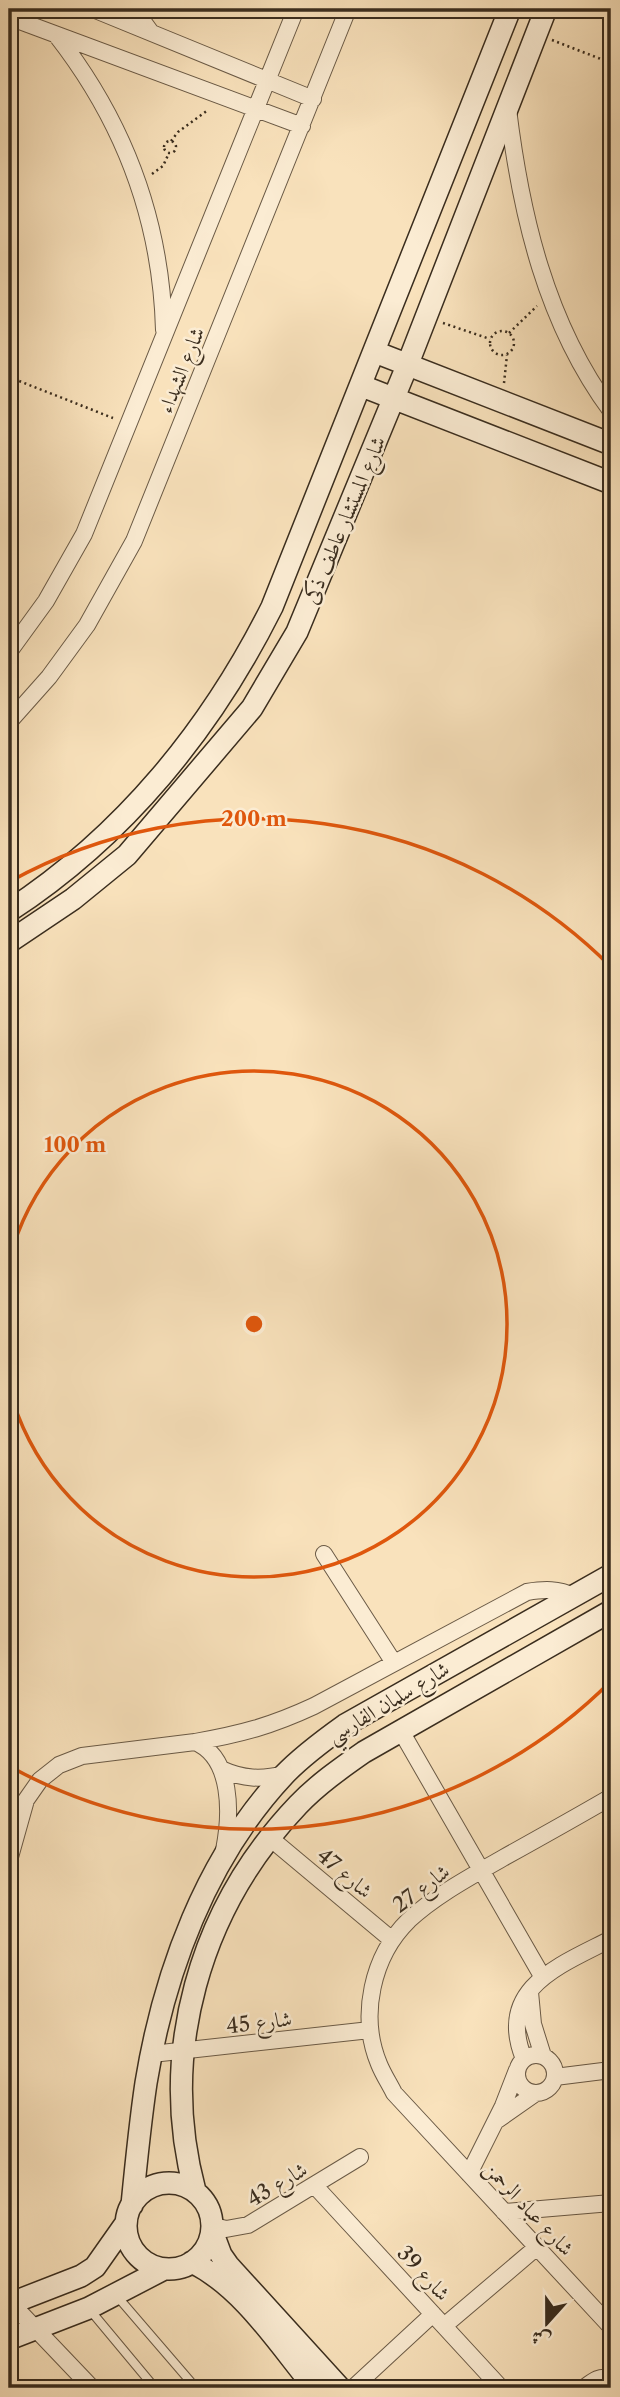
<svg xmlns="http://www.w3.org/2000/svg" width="620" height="2397" font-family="'Libre Caslon Text',Amiri,serif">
<rect width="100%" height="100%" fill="#f9e2bc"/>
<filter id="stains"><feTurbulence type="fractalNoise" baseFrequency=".00286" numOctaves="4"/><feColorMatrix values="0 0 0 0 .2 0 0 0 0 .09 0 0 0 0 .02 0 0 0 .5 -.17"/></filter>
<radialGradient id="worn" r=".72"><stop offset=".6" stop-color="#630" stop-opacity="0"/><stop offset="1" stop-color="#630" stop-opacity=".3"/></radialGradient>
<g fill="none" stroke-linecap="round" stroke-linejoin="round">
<defs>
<path id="lane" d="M 116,2295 L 196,2388
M 90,2310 L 155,2388"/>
<path id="street" d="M 93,9 L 313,99
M 134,9 L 150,31
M 9,17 L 302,126
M 57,36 C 124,122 161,220 164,330
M 508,109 C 521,215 546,323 611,411
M 9,652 L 46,601 L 84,534 L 296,9
M 9,722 L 49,677 L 87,625 L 134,541 L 348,9
M 324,1554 L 394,1663
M 401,1731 L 542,1976
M 195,1742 C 241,1734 271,1726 314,1706 L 527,1592 C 545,1589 558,1589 574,1596
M 221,1769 C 243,1779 261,1780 285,1774
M 611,1797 C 575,1818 539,1838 503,1858 C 472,1876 436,1895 409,1920 C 372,1956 359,2016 379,2064 C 383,2074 389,2083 394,2093 L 611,2327
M 270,1838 L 392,1940
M 10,1857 L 26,1800 L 40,1780 L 59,1765 L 82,1756 L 195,1742 C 233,1758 231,1815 224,1850
M 530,1992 L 533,2024 L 543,2056
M 152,2054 L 370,2030
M517 2074a19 19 0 1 1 38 0a19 19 0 1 1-38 0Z
M 524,2059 C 495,1988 561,1965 611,1939
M 555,2077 L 611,2070
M 496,2121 L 536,2093
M 469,2174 L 503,2106 L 517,2070
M 315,2186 L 501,2388
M 504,2212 L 611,2203
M 212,2221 L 218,2227 L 226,2229 L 248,2225 L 360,2157
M 11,2303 L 92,2388
M 444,2326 L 537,2247
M 353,2388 L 433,2314
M 584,2388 C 593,2381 600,2375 611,2379"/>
<path id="secondary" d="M 375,352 L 611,444
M 362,386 L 611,483
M 9,911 C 124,836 211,729 272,607 L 510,9
M 9,942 L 73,899 L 127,855 L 252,708 L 297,632 L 407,366 L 546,9
M126 2226a43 43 0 1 1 86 0a43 43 0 1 1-86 0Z
M 195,2191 C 158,2053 199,1909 298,1805 C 317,1785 341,1768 364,1752 L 611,1611
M 132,2205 C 136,2164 140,2123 146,2083 C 164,1973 206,1858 284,1775 C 302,1756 324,1740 345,1725 L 611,1575
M 212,2231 L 221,2255 L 228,2265 L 340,2388
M 192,2262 C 244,2288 279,2345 315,2388
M 9,2304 L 81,2276 L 95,2267 L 126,2223
M 9,2339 L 89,2308 L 164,2269"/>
</defs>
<use href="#lane" stroke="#6a5a46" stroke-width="10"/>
<use href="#street" stroke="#6a5a46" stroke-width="18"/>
<use href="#secondary" stroke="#3a2d1e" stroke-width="24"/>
<path stroke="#3a2d1e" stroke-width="2.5" stroke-dasharray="2 3.5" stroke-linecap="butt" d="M 552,40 L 611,63
M 171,141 L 178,132 L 208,110
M164 147a6 6 0 1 1 12 0a6 6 0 1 1-12 0Z
M 152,174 L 163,166 L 169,153
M 443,323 L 490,339
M490 343a12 12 0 1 1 24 0a12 12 0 1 1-24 0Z
M 509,333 L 537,306
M 9,377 L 113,418
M 504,383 L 507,355"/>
<use href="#lane" stroke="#fbecd3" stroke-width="8"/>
<use href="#street" stroke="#fbecd3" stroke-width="16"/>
<use href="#secondary" stroke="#fbecd3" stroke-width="21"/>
</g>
<g fill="none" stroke="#df570d" stroke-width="3.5">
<path d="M9 1261A253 253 0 1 1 9 1387"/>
<path d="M611 1681A505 505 0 0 1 9 1766M9 882A505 505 0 0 1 611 967"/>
</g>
<g text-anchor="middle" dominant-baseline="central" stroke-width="5" stroke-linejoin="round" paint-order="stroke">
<g font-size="21" fill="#3a2d1e" stroke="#fbecd3">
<text transform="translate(181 370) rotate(-68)">شارع الشهداء</text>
<text transform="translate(344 520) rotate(-67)">شارع المستشار عاطف ذكى</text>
<text transform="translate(388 1702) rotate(-31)">شارع سلمان الفارسي</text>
<text transform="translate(345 1873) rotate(40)">شارع 47</text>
<text transform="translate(421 1888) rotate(-37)">شارع 27</text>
<text transform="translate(259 2022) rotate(-7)">شارع 45</text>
<text transform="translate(277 2184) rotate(-31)">شارع 43</text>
<text transform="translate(529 2208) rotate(47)">شارع عباد الرحمن</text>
<text transform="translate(424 2273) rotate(47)">شارع 39</text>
</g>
</g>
<circle cx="254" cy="1324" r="10" fill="#df570d" stroke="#fbecd3" stroke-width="3.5"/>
<g font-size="21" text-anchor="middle" font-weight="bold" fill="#df570d" stroke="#fbecd3" stroke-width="5" stroke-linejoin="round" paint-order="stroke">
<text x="254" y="826">200 m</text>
<text x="75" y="1152">100 m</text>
</g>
<rect width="620" height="2397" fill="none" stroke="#f9e2bc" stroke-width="35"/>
<rect x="10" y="10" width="599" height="2376" fill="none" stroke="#3a2d1e" stroke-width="3.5"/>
<rect x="18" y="18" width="585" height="2362" fill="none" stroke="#3a2d1e" stroke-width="2"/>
<g transform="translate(547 2323) rotate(201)" stroke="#fbecd3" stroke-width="5" paint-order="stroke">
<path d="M0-5L12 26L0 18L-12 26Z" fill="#3a2d1e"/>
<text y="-10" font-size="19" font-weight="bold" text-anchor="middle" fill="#3a2d1e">ش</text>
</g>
<rect width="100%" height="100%" filter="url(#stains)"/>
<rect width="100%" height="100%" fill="url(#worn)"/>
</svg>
